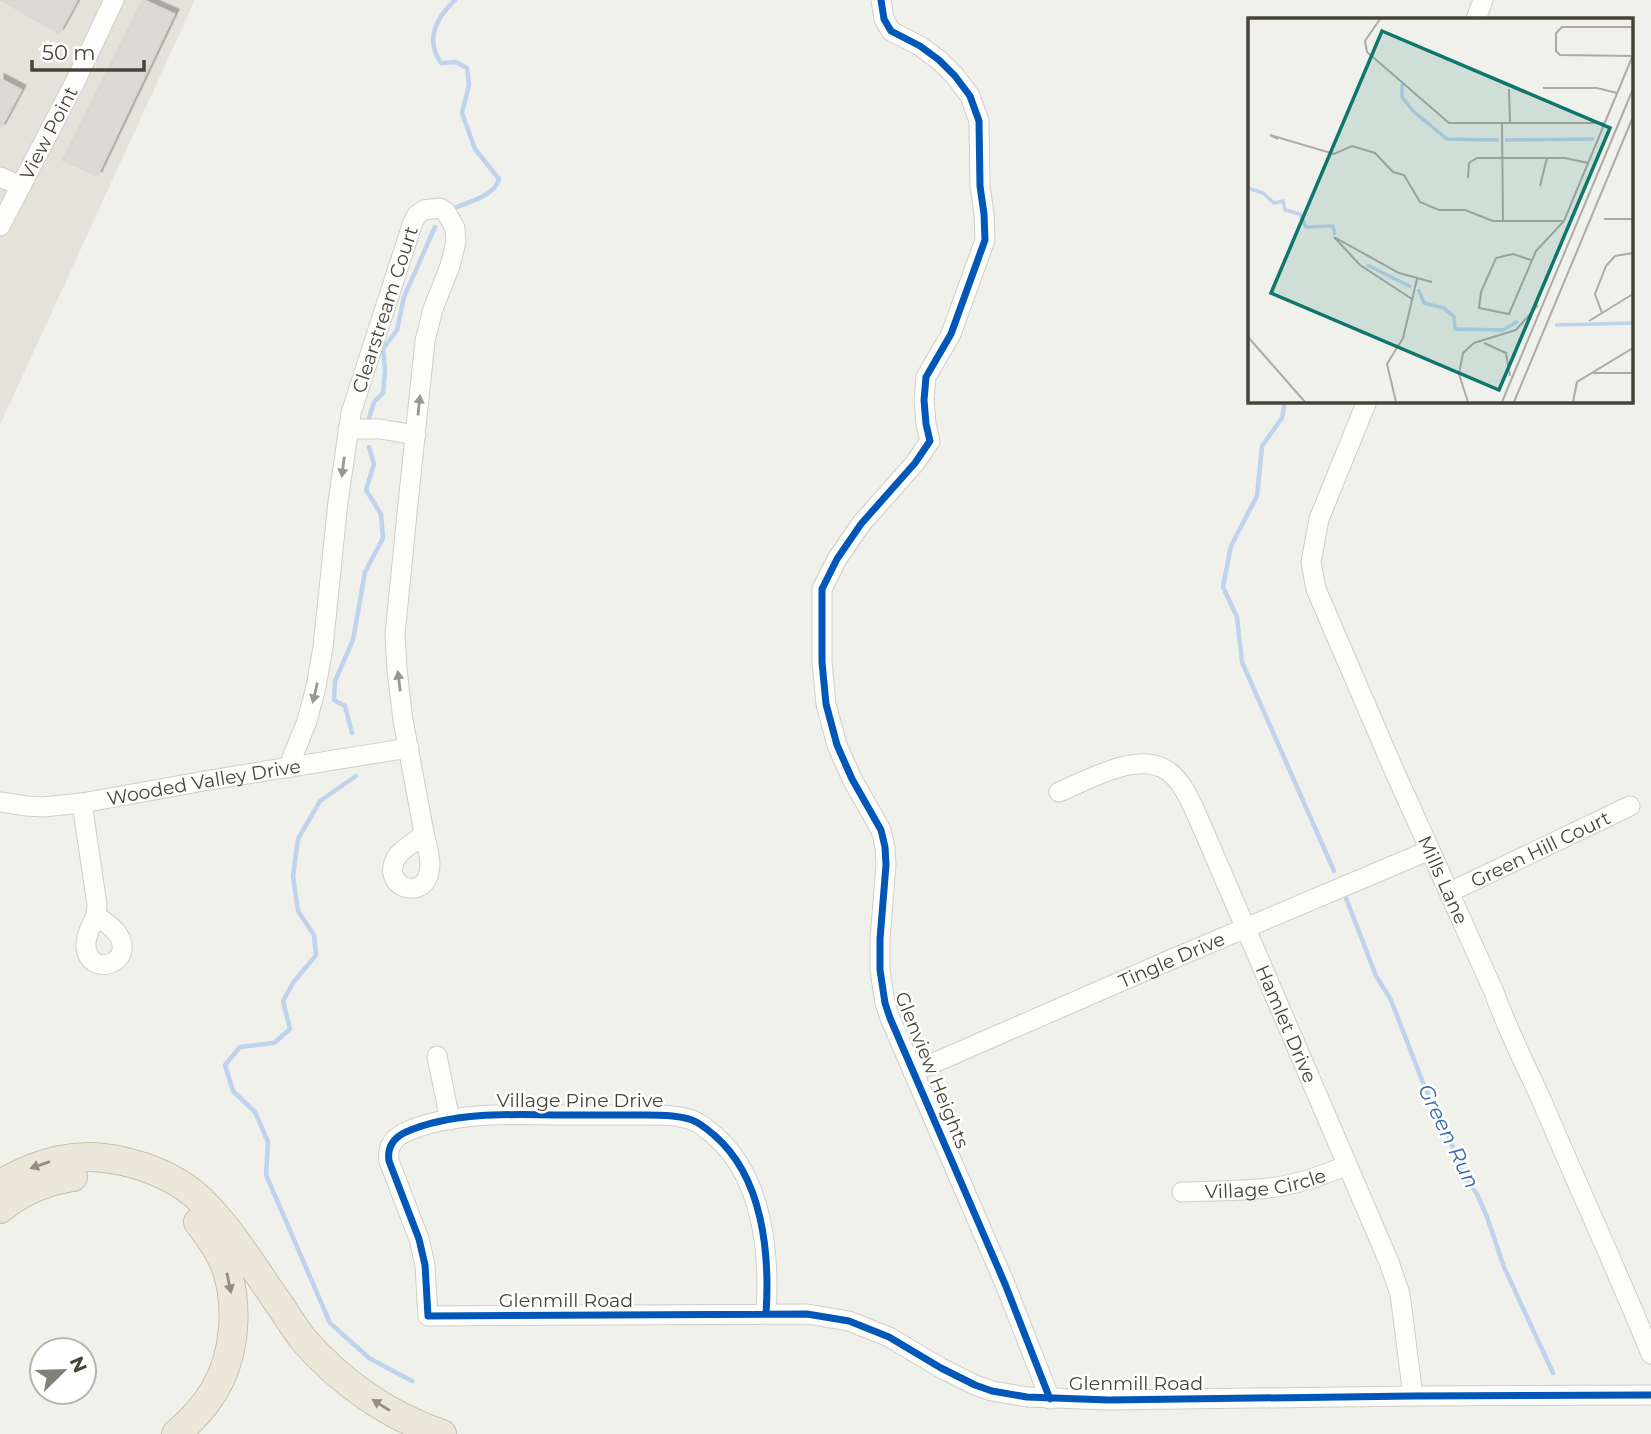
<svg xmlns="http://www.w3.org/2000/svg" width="1651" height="1434" font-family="Montserrat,sans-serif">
<defs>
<filter id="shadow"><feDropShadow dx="4.5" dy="-4.5" stdDeviation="0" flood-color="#0004"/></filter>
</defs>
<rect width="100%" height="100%" fill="#f1f1ec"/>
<path fill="#e5e3d9" d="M 0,0 L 195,0 L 0,425 Z"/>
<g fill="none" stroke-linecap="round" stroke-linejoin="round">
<path stroke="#bed4ed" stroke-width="4.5" d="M 455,0 C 436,18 425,40 441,63 L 456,62 L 467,68 L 469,85 L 462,113 L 475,149 L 499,179 C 495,195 472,201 457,207
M 1285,401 L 1282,418 L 1262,446 L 1257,496 L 1231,546 L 1223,587 L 1237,617 L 1242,662 L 1334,871
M 369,418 L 374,402 L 383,393 L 385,371 L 383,349 L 397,330 L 404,297 L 435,227
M 352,733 L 345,706 L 334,700 L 335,681 L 353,640 L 365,572 L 383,538 L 381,514 L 366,490 L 374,464 L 369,447
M 356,776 L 320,801 L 298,839 L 293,876 L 298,911 L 314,935 L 316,955 L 293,983 L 283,1001 L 290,1029 L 274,1043 L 240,1047 L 225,1065 L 233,1091 L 255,1112 L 268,1142 L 266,1175 L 330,1323 L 369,1358 L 412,1381
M 1346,898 L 1376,976 L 1391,1000 L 1423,1083 L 1448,1134 L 1463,1175 L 1477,1194 L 1487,1217 L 1504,1267 L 1553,1373"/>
</g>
<path fill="#dbdad4" stroke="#d9d8d1" stroke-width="2" filter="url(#shadow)" d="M 1,0 L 77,0 L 59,33 Z
M 143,0 L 174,14 L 97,176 L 63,160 Z
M 0,79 L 21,90 L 0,129 Z"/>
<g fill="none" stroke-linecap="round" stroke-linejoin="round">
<defs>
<g id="minor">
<path d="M 881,0 L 884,19 L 891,31 L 920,46 L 939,60 L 955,76 L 970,96 L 979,121 L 980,186 L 984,214 L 985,240 L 951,334 L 926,377 L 924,400 L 926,424 L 930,441 L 915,463 L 861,524 L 837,559 L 822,589 L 822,662 L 826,704 L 837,745 L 852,779 L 881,830 L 885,847 L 886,865 L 880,939 L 880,970 L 885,1003 L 890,1018 L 1005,1284 L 1050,1399"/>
<path d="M 1476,19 L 1483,0"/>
<path d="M 0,177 L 21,186"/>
<path id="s1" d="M 0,226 L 75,82 L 114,0"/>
<path id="s2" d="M 1367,401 L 1319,519 L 1311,562 L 1316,589 L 1393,768 L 1494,992 C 1507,1029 1525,1064 1541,1099 C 1577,1184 1616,1268 1651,1354"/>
<path d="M 348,429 L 380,429 L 416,435"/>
<path id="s3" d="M 288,768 L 307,721 L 316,687 L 323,647 L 338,502 L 351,413 L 413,222 L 417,215 L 424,210 L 440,208 L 446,212 L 455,228 L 456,242 L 450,266 L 433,309 L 425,341 L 407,513 L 395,635 L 397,670 L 403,720 L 424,833"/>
<path id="s4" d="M 1059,792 C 1089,780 1138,750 1168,771 C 1184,783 1192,805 1200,822 L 1389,1262 L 1400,1294 L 1413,1396"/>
<path id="s5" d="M 0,802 L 26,806 L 43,807 L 82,803 L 204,781 L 409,748"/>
<path d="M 82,803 L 97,905 L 96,915"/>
<path d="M 424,833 C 427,846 433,863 428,876 C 420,900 381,886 396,858 C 402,847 417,843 424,833 Z"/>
<path id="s6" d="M 1450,892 L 1630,806"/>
<path d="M 96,915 C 103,921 112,926 117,933 C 138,963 89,979 86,947 C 85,936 92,925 96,915 Z"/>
<path d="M 437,1056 L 450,1120"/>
<path id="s7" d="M 913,1072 L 1177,957 L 1430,850"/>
<path id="s8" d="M 1182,1192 C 1211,1191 1240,1191 1269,1188 C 1296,1185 1322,1176 1347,1165"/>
<path d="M 766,1314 C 770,1253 763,1177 714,1135 C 708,1130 700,1123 692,1120 C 674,1114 654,1115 634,1115 C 609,1115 584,1115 559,1115 C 511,1114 451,1112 406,1132 C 393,1138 387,1147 389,1161 L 419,1239 L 425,1265 L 428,1316 L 807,1314 L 849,1321 L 889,1337 L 941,1368 L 975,1385 L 992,1391 L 1027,1397 L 1109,1400 L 1413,1396 L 1651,1395"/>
</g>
<path id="highway" d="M 0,1184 C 39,1162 77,1150 122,1161 C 149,1167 173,1177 194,1194 C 225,1220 255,1270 279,1304 C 287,1315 294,1328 303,1339 C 340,1382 388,1416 442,1434
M 0,1209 C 21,1192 46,1181 73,1177
M 176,1434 C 191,1421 205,1407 215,1389 C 235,1355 239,1306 226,1268 C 220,1251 209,1236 198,1222"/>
</defs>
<use href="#minor" stroke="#cfcec9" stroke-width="21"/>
<use href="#highway" stroke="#c7c1a8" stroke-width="30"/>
<use href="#minor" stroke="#fdfdfc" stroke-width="19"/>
<use href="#highway" stroke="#ebe8db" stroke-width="28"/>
<defs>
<path id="cycleway" d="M 881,0 L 884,19 L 891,31 L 920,46 L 939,60 L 955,76 L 970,96 L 979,121 L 980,186 L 984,214 L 985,240 L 951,334 L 926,377 L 924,400 L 926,424 L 930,441 L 915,463 L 861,524 L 837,559 L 822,589 L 822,662 L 826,704 L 837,745 L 852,779 L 881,830 L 885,847 L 886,865 L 880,939 L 880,970 L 885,1003 L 890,1018 L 1005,1284 L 1050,1399
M 766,1314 C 770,1253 763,1177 714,1135 C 708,1130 700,1123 692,1120 C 674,1114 654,1115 634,1115 C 609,1115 584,1115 559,1115 C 511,1114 451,1112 406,1132 C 393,1138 387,1147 389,1161 L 419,1239 L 425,1265 L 428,1316 L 807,1314 L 849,1321 L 889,1337 L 941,1368 L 975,1385 L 992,1391 L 1027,1397 L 1109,1400 L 1413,1396 L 1651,1395"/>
</defs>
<use href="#cycleway" stroke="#fff" stroke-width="11"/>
<use href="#cycleway" stroke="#0057b8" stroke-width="7"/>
</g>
<defs><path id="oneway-solid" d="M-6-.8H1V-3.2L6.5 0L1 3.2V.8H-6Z" transform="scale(1.75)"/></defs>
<g fill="#999790">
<use href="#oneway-solid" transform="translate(419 405) rotate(-84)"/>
<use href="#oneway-solid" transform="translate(343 467) rotate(97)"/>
<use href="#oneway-solid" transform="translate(399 681) rotate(-97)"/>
<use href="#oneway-solid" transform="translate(315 693) rotate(103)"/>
</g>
<g fill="#918d81">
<use href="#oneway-solid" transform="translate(40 1165) rotate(161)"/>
<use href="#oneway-solid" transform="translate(229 1283) rotate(78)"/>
<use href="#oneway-solid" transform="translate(381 1405) rotate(-148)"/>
</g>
<g text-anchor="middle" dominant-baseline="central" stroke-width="5" stroke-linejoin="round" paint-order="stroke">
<g font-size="19" fill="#474337" stroke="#fff">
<text stroke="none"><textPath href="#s1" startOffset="105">View Point</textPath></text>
<text stroke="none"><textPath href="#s3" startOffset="471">Clearstream Court</textPath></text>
<text stroke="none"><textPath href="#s5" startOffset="206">Wooded Valley Drive</textPath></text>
<text stroke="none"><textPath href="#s6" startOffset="100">Green Hill Court</textPath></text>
<text stroke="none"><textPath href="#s2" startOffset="516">Mills Lane</textPath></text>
<text stroke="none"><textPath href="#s7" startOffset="282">Tingle Drive</textPath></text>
<text stroke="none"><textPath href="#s4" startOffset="396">Hamlet Drive</textPath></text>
<text transform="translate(932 1070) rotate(68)">Glenview Heights</text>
<text x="580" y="1100">Village Pine Drive</text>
<text stroke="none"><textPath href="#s8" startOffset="84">Village Circle</textPath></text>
<text x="566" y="1300">Glenmill Road</text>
<text x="1136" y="1383">Glenmill Road</text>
</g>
<g font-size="21" font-style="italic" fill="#356aae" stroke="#fff">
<text transform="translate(1449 1136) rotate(64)">Green Run</text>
</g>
</g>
<g transform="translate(1248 18)">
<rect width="385" height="385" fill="#f1f1ec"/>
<path fill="none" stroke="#bed4ed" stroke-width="3.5" d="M 154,66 L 154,79 L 165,93 L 199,121 L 251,122M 257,122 L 346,121M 0,170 L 15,175 L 26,185 L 35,183 L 37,192 L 52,196 L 58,209 L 85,208 L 87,217M 119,247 L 163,269M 170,271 L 176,285 L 196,290 L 206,299 L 207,311 L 255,312 L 270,303M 307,307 L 385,305"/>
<path fill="none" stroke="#adaba4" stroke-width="2" d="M 132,1 L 117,23 L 119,34 L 201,105 L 357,105M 385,38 L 312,37 L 308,33 L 308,15 L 314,9 L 385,9M 295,70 L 349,70 L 369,75M 261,71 L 262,105M 254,105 L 255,203M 30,121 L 22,117 L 86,136 L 104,128 L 127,135 L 145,154 L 156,157 L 172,184 L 191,192 L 217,192 L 245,203 L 316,203M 220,160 L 221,145 L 229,140 L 317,140 L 340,145M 292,168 L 299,140M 356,201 L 385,201M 283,242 L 265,236 L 248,240 L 233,274 L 231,290 L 261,296 L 288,233 L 316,203 L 385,37M 164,281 L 112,247 L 86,219 L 151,255 L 184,264M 354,295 L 347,276 L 358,248 L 367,238 L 385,235M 341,303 L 385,276M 0,319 L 57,384M 236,325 L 258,335 L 262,358M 345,355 L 385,355M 148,384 L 139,346 L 155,320 L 169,261M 220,384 L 211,356 L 215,335 L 226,325 L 268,312 L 290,287M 254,384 L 385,71M 266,384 L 385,99M 325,384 L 329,364 L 385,330"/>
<path fill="#0f766e" fill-opacity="0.15" stroke="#0f766e" stroke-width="3.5" d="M 134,13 L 362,110 L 251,372 L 23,275 Z"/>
<rect width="385" height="385" fill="none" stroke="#474337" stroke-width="3.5"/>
</g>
<g transform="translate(63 1371) rotate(67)"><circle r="33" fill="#ffffff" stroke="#b5b4af" stroke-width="2"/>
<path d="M0-5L12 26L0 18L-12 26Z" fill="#828076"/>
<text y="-10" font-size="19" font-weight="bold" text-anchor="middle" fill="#474337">N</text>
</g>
<path d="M32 60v10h112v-10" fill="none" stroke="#474337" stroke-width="3.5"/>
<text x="42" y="60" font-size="21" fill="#474337" stroke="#ffffff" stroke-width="5" paint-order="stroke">50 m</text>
</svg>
